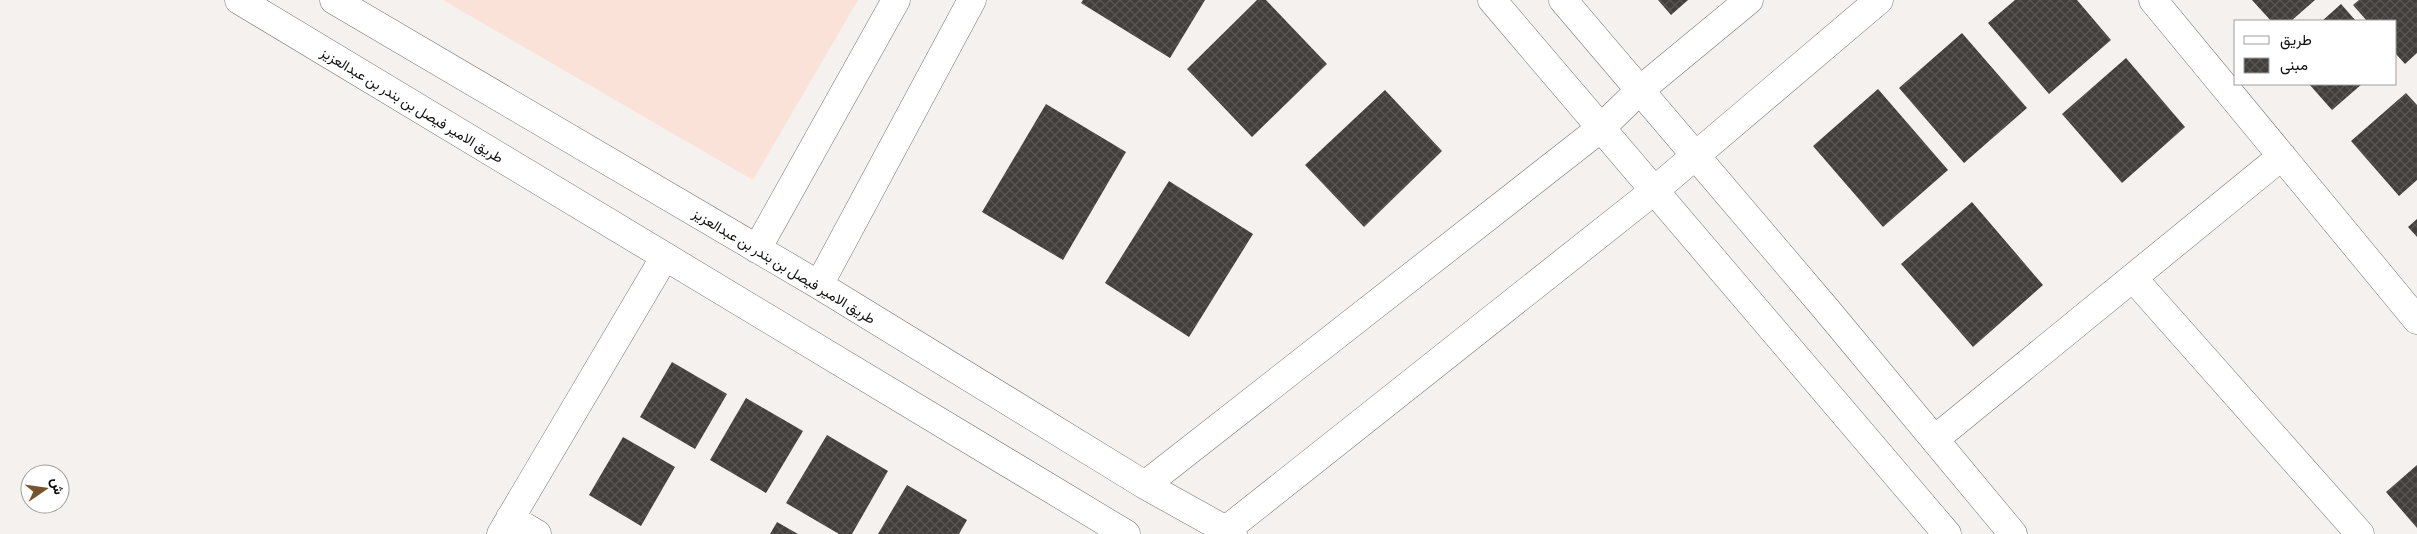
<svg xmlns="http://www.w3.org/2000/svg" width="2417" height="534" font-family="'PT Sans Narrow',Vazirmatn,sans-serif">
<defs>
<pattern id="building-cross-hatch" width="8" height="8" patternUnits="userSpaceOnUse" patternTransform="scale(1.25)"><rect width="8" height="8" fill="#413e3c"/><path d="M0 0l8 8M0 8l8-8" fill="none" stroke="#595654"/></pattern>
</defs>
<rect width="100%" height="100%" fill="#f4f1ee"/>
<path fill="#fae2d9" d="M 443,0 L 858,0 L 753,180 Z"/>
<path fill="url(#building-cross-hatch)" d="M 1083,0 L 1205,0 L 1170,58 L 1081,3 Z
M 1257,0 L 1266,0 L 1327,64 L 1252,137 L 1187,69 Z
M 1658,0 L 1688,0 L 1671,15 Z
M 2015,0 L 2077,0 L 2111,40 L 2049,94 L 1988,23 Z
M 2252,0 L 2315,0 L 2291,21 L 2271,21 Z
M 2359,0 L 2417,0 L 2417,53 L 2405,64 L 2396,54 L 2396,21 L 2367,21 L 2353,5 Z
M 2341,4 L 2356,21 L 2322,21 Z
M 1962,33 L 2027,108 L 1964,163 L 1899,88 Z
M 2126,58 L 2185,127 L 2122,183 L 2062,114 Z
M 2309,84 L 2362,84 L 2332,110 Z
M 1878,89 L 1948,170 L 1883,227 L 1813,146 Z
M 1385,90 L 1442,151 L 1364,227 L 1305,165 Z
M 2406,93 L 2417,105 L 2417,180 L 2399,196 L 2351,141 Z
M 1046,104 L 1126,152 L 1063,260 L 982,212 Z
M 1169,181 L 1253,234 L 1189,337 L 1105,283 Z
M 1972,202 L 2043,285 L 1973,347 L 1901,264 Z
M 2417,219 L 2417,237 L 2408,227 Z
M 672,362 L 727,394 L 695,449 L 640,417 Z
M 746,398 L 803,431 L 766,493 L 710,460 Z
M 827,435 L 888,471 L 852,534 L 839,534 L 786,503 Z
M 623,437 L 675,467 L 641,526 L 589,495 Z
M 2417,465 L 2417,528 L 2386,492 Z
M 907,485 L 967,520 L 959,534 L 878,534 Z
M 777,522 L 798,534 L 770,534 Z"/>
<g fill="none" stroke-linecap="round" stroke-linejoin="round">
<defs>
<path id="minor" d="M 239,0 L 1126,534
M 334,0 L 819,285 L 1145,485 L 1233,534
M 1492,0 L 1947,534
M 1563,0 L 1826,309 L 2013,534
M 2153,0 L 2417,320
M 757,249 L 896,0
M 2133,278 L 2360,534
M 819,285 L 972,0
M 1935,439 L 2282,156
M 1145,485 L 1601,128 L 1640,90 L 1749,0
M 510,518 L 537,534
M 1226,530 L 1655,190 L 1879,0
M 501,534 L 664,258"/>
</defs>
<use href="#minor" stroke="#787573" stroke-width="29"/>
<use href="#minor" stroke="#fff" stroke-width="28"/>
</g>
<g text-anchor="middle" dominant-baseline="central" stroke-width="5" stroke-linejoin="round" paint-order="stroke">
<g font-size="14" fill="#0e0d0c" stroke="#fff">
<text transform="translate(412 105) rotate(31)">طريق الامير فيصل بن بندر بن عبدالعزيز</text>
<text transform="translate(784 266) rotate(31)">طريق الامير فيصل بن بندر بن عبدالعزيز</text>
</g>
</g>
<rect x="2234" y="20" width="162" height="65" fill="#ffffff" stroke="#9f9e9e"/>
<rect x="2244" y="36" width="25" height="8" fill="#ffffff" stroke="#9f9e9e"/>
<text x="2280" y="45" font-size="15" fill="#0e0d0c">طريق</text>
<rect x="2244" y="58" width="25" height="15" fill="url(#building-cross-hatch)" stroke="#9f9e9e"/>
<text x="2280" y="70" font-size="15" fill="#0e0d0c">مبنى</text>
<g transform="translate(45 489) rotate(77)"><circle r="24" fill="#ffffff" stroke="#9f9e9e"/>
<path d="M0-4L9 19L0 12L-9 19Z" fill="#76552c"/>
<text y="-8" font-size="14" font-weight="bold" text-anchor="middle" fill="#0e0d0c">ش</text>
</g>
</svg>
